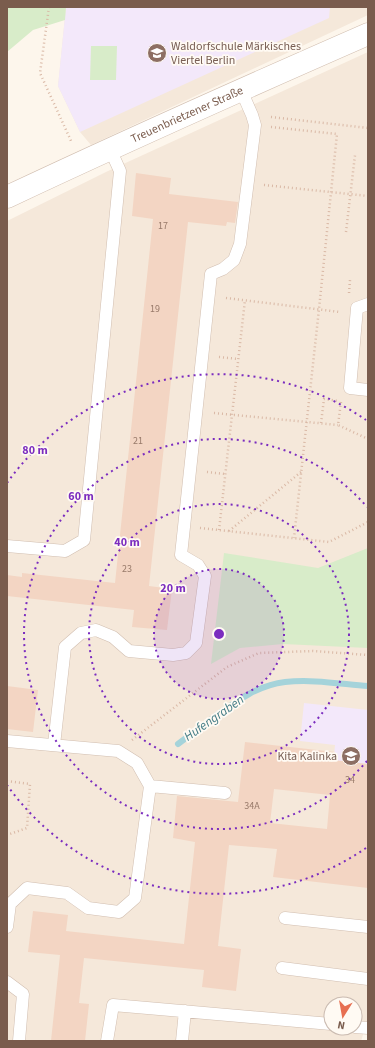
<svg xmlns="http://www.w3.org/2000/svg" width="375" height="1048" font-family="'Source Sans 3',sans-serif">
<rect width="100%" height="100%" fill="#fdf6ec"/>
<path fill="#f5e8da" fill-rule="evenodd" d="M 66,7 L 368,7 L 368,15 L 91,145 L 80,132 L 58,86 Z
M 368,52 L 368,1019 L 361,1041 L 7,1041 L 7,221 L 108,171 ZM 331,1004 L 355,1004 L 355,1028 L 331,1028 Z"/>
<path fill="#f3e8fa" d="M 66,7 L 330,7 L 329,18 L 80,132 L 58,86 Z
M 304,703 L 368,710 L 368,804 L 330,800 L 335,745 L 300,741 Z"/>
<path fill="#d8ecc9" d="M 7,7 L 66,7 L 65,20 L 33,30 L 7,52 Z
M 91,46 L 117,46 L 116,80 L 90,80 Z
M 368,548 L 368,648 L 283,644 L 240,648 L 211,664 L 224,553 L 318,568 Z"/>
<g fill="none" stroke-linecap="round" stroke-linejoin="round">
<path stroke="#a5d3da" stroke-width="6" d="M 178,744 C 191,734 204,725 217,715 C 238,700 259,685 285,682 C 313,679 341,684 368,686"/>
</g>
<path fill="#f3d5c3" fill-rule="evenodd" d="M 136,173 L 171,178 L 169,194 L 238,202 L 235,223 L 227,222 L 226,226 L 188,222 L 149,586 L 172,589 L 167,630 L 132,627 L 134,610 L 7,596 L 7,575 L 22,577 L 22,573 L 115,583 L 153,219 L 132,216 Z
M 7,686 L 38,690 L 33,732 L 7,729 Z
M 245,742 L 335,752 L 334,760 L 368,764 L 368,888 L 273,877 L 277,849 L 229,845 L 218,946 L 241,949 L 236,991 L 202,987 L 204,970 L 84,958 L 79,1003 L 89,1004 L 85,1041 L 51,1041 L 60,955 L 28,952 L 33,911 L 68,915 L 66,931 L 184,944 L 195,842 L 173,838 L 177,796 L 238,802 ZM 274,789 L 330,795 L 327,829 L 270,823 Z"/>
<g fill="none" stroke-linecap="round" stroke-linejoin="round">
<defs>
<path id="service" d="M 368,304 L 357,308 L 350,388 L 368,390
M 7,546 L 65,551 L 84,540 L 120,171 L 110,149
M 7,741 L 118,751 L 137,763 L 150,786 L 135,898 L 119,912 L 88,908 L 67,893 L 27,888 L 10,904 L 7,927
M 54,745 L 65,647 L 81,633 L 96,630 L 113,637 L 129,651 L 173,655 L 186,653 L 196,643 L 205,576 L 198,565 L 181,555 L 211,274 L 223,269 L 234,260 L 240,244 L 255,125 L 252,115 L 241,90
M 150,786 L 225,793
M 285,918 L 368,927
M 282,968 L 368,979
M 7,982 L 23,994 L 19,1041
M 355,1027 L 368,1028
M 107,1041 L 113,1005 L 331,1024
M 182,1041 L 185,1011"/>
<g id="minor">
<path id="s1" d="M 7,197 C 126,141 247,87 368,34"/>
</g>
</defs>
<use href="#service" stroke="#d1beb0" stroke-width="13"/>
<use href="#minor" stroke="#d1beb0" stroke-width="23"/>
<path stroke="#d9b8a5" stroke-width="2.5" stroke-dasharray="1 3" stroke-linecap="butt" d="M 49,7 L 40,73 L 72,143
M 271,117 L 368,128
M 271,127 L 337,134 L 319,309 L 294,538
M 264,185 L 368,196
M 346,232 L 355,155
M 349,293 L 350,280
M 226,298 L 340,312
M 219,357 L 238,359
M 341,402 L 338,425 L 368,439
M 214,413 L 338,425
M 321,423 L 324,399 L 338,401
M 207,472 L 225,474
M 200,528 L 329,542 L 368,522
M 219,530 L 245,300
M 229,531 L 301,472
M 132,740 L 227,667 L 259,653 L 313,651 L 368,655
M 7,781 L 30,784 L 27,828 L 7,835"/>
<use href="#service" stroke="#fff" stroke-width="12"/>
<use href="#minor" stroke="#fff" stroke-width="22"/>
</g>
<circle cx="219" cy="634" r="65" fill="#7b2cbf" fill-opacity=".12"/>
<g fill="none" stroke="#7b2cbf" stroke-width="2" stroke-dasharray="2 4">
<circle cx="219" cy="634" r="65"/>
<circle cx="219" cy="634" r="130"/>
<path d="M367 761A195 195 0 1 1 367 507"/>
<path d="M366 848A260 260 0 0 1 7 785M7 483A260 260 0 0 1 366 420"/>
</g>
<defs>
<symbol id="school-disc" viewBox="-11 -11 22 22"><circle r="9.5" fill="#8d6e63" stroke="#fffaf3"/><path d="M0-5L7-2L0 1L-7-2ZM-4 1L0 2.5L4 1V4Q0 6-4 4Z" fill="#fff"/></symbol>
</defs>
<g fill-rule="evenodd">
<use href="#school-disc" x="146" y="42" width="22" height="22"/>
<use href="#school-disc" x="340" y="745" width="22" height="22"/>
</g>
<g text-anchor="middle" dominant-baseline="central" stroke-width="3.5" stroke-linejoin="round" paint-order="stroke">
<g font-size="10" fill="#987a6a">
<text x="163" y="226">17</text>
<text x="155" y="309">19</text>
<text x="138" y="441">21</text>
<text x="127" y="569">23</text>
<text x="350" y="780">34</text>
<text x="252" y="806">34A</text>
</g>
<g font-size="12" fill="#785e54" stroke="#fffaf3" text-anchor="start">
<text x="171" y="46">Waldorfschule Märkisches<tspan x="171" dy="14">Viertel Berlin</tspan></text>
<text x="337" y="756" text-anchor="end">Kita Kalinka</text>
</g>
<g font-size="12" fill="#7a5c4d" stroke="#fffaf3">
<text stroke="none"><textPath href="#s1" startOffset="198">Treuenbrietzener Straße</textPath></text>
</g>
<g font-size="13" font-style="italic" fill="#437c86" stroke="#fffaf3">
<text transform="translate(214 718) rotate(-35)">Hufengraben</text>
</g>
</g>
<circle cx="219" cy="634" r="6" fill="#7b2cbf" stroke="#fffaf3" stroke-width="2"/>
<g font-size="12" text-anchor="middle" font-weight="bold" fill="#7b2cbf" stroke="#fffaf3" stroke-width="3.5" stroke-linejoin="round" paint-order="stroke">
<text x="35" y="454">80 m</text>
<text x="81" y="500">60 m</text>
<text x="127" y="546">40 m</text>
<text x="173" y="592">20 m</text>
</g>
<rect width="375" height="1048" fill="none" stroke="#7a5c4d" stroke-width="16"/>
<g transform="translate(343 1016) rotate(191)"><circle r="19" fill="#fffaf3" stroke="#cabbb1"/>
<path d="M0-3L7 15L0 10L-7 15Z" fill="#e76f51"/>
<text y="-6" font-size="11" font-weight="bold" text-anchor="middle" fill="#7a5c4d">N</text>
</g>
</svg>
